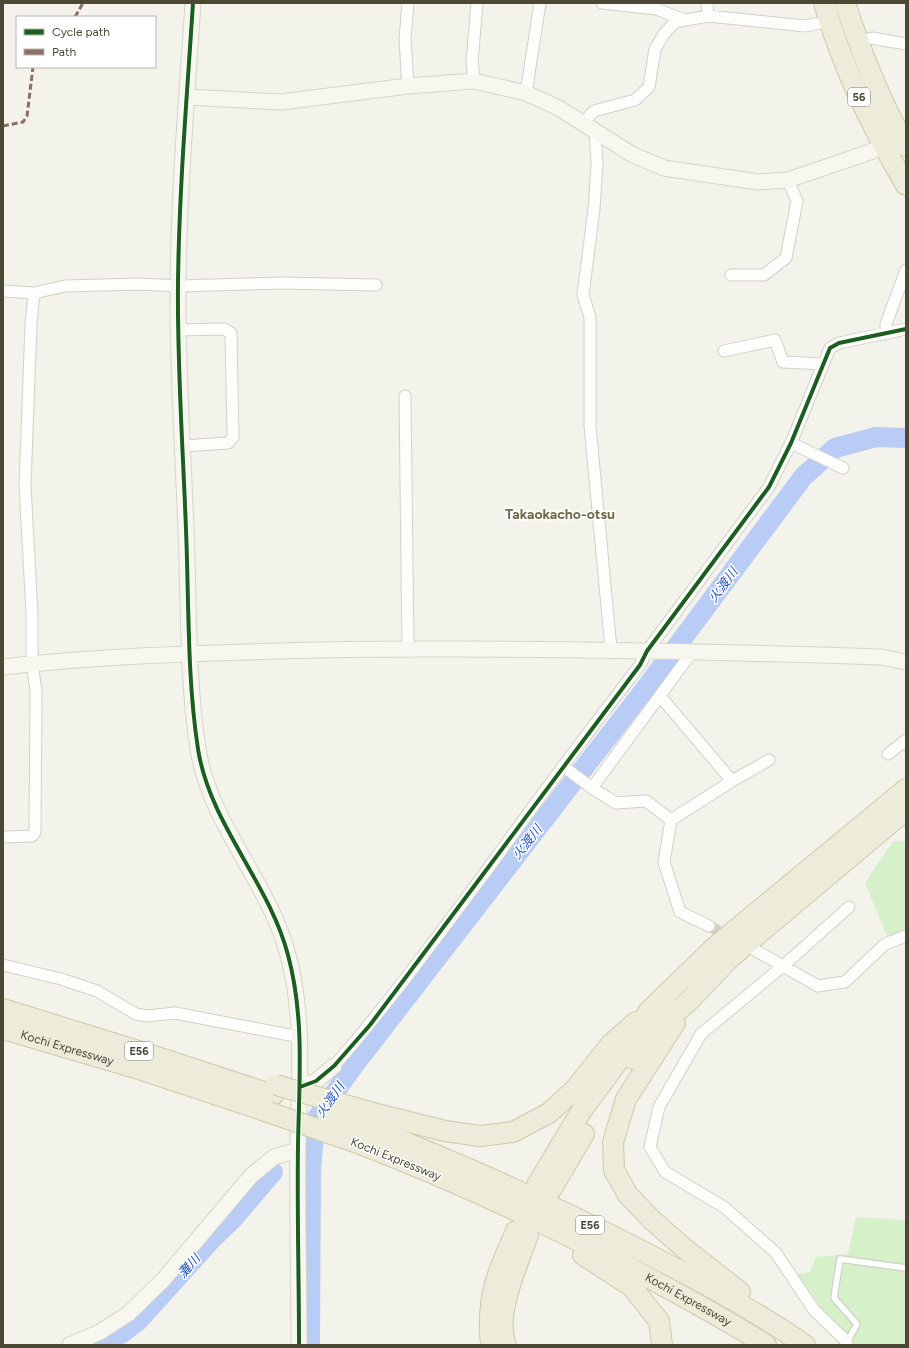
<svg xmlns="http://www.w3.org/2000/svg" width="909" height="1348" font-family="Figtree,'Noto Sans JP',sans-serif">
<rect width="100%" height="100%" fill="#f3f3ec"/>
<path fill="#d6f0ca" d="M 893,841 L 906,841 L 906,932 L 887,936 L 865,883 Z
M 856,1217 L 906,1220 L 906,1345 L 855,1345 L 834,1325 L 796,1274 L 810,1272 L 816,1257 L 848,1254 Z"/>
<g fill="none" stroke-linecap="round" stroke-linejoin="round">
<path stroke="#b8ccf5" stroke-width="20" d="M 307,1132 L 352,1068 L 648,685 L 803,477 L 835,448 L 876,437 L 906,438
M 94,1345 L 121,1334 L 138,1321 L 213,1238 L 231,1221 L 273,1172
M 310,1345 L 311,1171 L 315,1122"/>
<path stroke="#d1d1c8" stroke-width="11" stroke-dasharray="11 5.5" stroke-linecap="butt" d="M 709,926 L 731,937"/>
<defs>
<path id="lane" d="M 847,1342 L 857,1324 L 834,1298 L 840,1259 L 906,1268"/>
<path id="street" d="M 602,3 L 656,9 L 685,20
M 707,3 L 708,16
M 858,42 L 872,38 L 906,44
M 474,81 L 472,62 L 477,3
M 408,86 L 405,39 L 408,3
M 526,93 L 540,3
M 582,124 L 594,111 L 635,100 L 649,87 L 655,49 L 664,34 L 675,22 L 708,16 L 805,26 L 829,21
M 595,131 L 597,163 L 594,209 L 583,295 L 590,317 L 590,426 L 611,649
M 731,275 L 764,275 L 786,258 L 797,201 L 788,180
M 3,291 L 34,293 L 65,286 L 140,284 L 178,286 L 282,283 L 376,285
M 178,330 L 224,329 L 231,333 L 233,437 L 228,443 L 183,446
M 886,334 L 886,324 L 906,270
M 724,351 L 775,340 L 783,362 L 823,364
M 405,396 L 408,649
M 791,443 L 843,468
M 888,754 L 906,740
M 563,766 L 592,788 L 692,652
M 732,781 L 769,760
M 592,788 L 616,803 L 646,801 L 671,820 L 732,781 L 660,696
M 671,820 L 664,862 L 680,912 L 709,926
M 3,837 L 32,836 L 35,832 L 36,691 L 32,663 L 32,613 L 25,486 L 31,324 L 34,293
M 753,949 L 818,986 L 845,982 L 885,944 L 906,936
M 3,965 L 61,979 L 97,991 L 136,1014 L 147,1016 L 175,1013 L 300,1037
M 334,1066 C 390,1002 439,934 490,866 C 539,798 589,731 640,665 L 647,651 L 769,487 L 791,443 L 830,348 L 839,343 L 906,329
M 847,1342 L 814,1310 L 776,1253 L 724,1207 L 665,1172 L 650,1147 L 659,1107 L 701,1034 L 783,966 L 849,907"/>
<path id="secondary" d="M 193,3 C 187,96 179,190 178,284 C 177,366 183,448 186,530 C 189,602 187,678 198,749 C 210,825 269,882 288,955 C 305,1018 299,1082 298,1146 C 297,1212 299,1279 299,1345
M 187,97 L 281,102 L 408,86 L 474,81 L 526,93 L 557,107 L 633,155 L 664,168 L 758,182 L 788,180 L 870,152 L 893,142
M 3,667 C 107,655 212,653 316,650 C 504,647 693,651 881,657 L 906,662
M 300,1087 L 316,1081 L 334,1066
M 70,1345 L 100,1332 L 128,1314 L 163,1280 L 251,1176 L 274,1157 L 298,1150"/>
<g id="highway">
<path d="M 824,3 C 842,67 872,128 906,185"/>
<path d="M 845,3 C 861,52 880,101 906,146"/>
<path d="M 3,1009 L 148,1054 L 273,1095"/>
<path d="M 675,1023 L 626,1099 L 613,1142 L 614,1170 L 628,1195 L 651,1219 L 685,1249 L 740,1292"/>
<path id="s1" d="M 3,1029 L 142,1070 L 268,1112"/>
<path d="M 633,1059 L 660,1026 L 689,1001 L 731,957 L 906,810"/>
<path d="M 377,1114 L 445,1131 L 480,1136 L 513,1132 L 549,1113 L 575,1089 L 611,1044 L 636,1022"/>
<path d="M 365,1126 C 459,1163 551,1204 640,1250 C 697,1279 753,1309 805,1345"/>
<path id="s2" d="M 355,1142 C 456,1181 556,1227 651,1279 C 690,1300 729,1321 766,1345"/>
<path d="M 537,1185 L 582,1110 L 631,1044 L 648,1012 L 716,946 L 906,789"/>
<path d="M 551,1190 L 584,1134"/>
<path d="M 583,1255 L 631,1286 L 659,1321 L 662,1345"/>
<path d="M 491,1345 C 486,1297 497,1273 516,1231"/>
<path d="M 506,1345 C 494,1315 518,1264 528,1235"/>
</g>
</defs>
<use href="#lane" stroke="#d1d1c9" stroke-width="8"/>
<use href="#street" stroke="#d1d1c9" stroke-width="13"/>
<use href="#secondary" stroke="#d4d5c4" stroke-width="17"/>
<use href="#highway" stroke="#cecaa4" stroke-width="22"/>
<use href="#lane" stroke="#fdfdfc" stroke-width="5.5"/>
<use href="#street" stroke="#fdfdfc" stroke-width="11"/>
<use href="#secondary" stroke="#f7f7f0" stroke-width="15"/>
<use href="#highway" stroke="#edebda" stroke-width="20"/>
<defs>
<path id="highway-bridge" d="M 276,1085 L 377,1114
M 268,1112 L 355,1142
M 327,1113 L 365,1126"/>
</defs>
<use href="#highway-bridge" stroke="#cecaa4" stroke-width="22" stroke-linecap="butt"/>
<use href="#highway-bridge" stroke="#edebda" stroke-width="20"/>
<path stroke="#8d6e63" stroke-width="3" stroke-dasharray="6 3" stroke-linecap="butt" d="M 75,17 L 83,3
M 3,126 L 23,122 L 27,116 L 33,67"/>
<defs>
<path id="cycleway" d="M 193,3 C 187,96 179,190 178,284 C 177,366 183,448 186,530 C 189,602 187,678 198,749 C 210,825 269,882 288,955 C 305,1018 299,1082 298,1146 C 297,1212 299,1279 299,1345
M 300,1087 L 316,1081 L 334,1066 L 370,1025 L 640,665 L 647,651 L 769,487 L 791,443 L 830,348 L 839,343 L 906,329"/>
</defs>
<use href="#cycleway" stroke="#fff" stroke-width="6"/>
<use href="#cycleway" stroke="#1b5e20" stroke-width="4"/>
</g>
<g text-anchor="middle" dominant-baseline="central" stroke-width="3" stroke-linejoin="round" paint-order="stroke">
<g fill="#fff" stroke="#818072" stroke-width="1">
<rect x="848" y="88" width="22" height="18" rx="3"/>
<rect x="125" y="1042" width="28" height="18" rx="3"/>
<rect x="576" y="1216" width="28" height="18" rx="3"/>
</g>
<g font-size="11" font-weight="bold" fill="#4b4936">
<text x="859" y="97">56</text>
<text x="139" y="1051">E56</text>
<text x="590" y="1225">E56</text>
</g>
<g font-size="12" fill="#4b4936" stroke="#fff">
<text stroke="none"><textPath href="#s1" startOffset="67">Kochi Expressway</textPath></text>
<text transform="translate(396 1159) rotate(22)">Kochi Expressway</text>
<text stroke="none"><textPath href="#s2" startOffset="369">Kochi Expressway</textPath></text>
</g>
<g font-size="13" font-style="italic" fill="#2253c4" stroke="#fff">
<text transform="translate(723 585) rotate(-53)">火渡川</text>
<text transform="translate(527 842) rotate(-52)">火渡川</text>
<text transform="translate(330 1100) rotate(-55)">火渡川</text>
<text transform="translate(189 1266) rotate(-48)">灘川</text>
</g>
<g font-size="14" font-weight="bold" fill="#6f6b4c" stroke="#fff">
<text x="560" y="514">Takaokacho-otsu</text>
</g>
</g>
<rect width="909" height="1348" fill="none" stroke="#4b4936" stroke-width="8"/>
<rect x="16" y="16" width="140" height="52" fill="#ffffff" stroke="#b7b6af"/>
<rect x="24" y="29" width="20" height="6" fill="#1b5e20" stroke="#b7b6af"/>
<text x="52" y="36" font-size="12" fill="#4b4936">Cycle path</text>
<rect x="24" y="49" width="20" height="6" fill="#8d6e63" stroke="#b7b6af"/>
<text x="52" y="56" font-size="12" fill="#4b4936">Path</text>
</svg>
